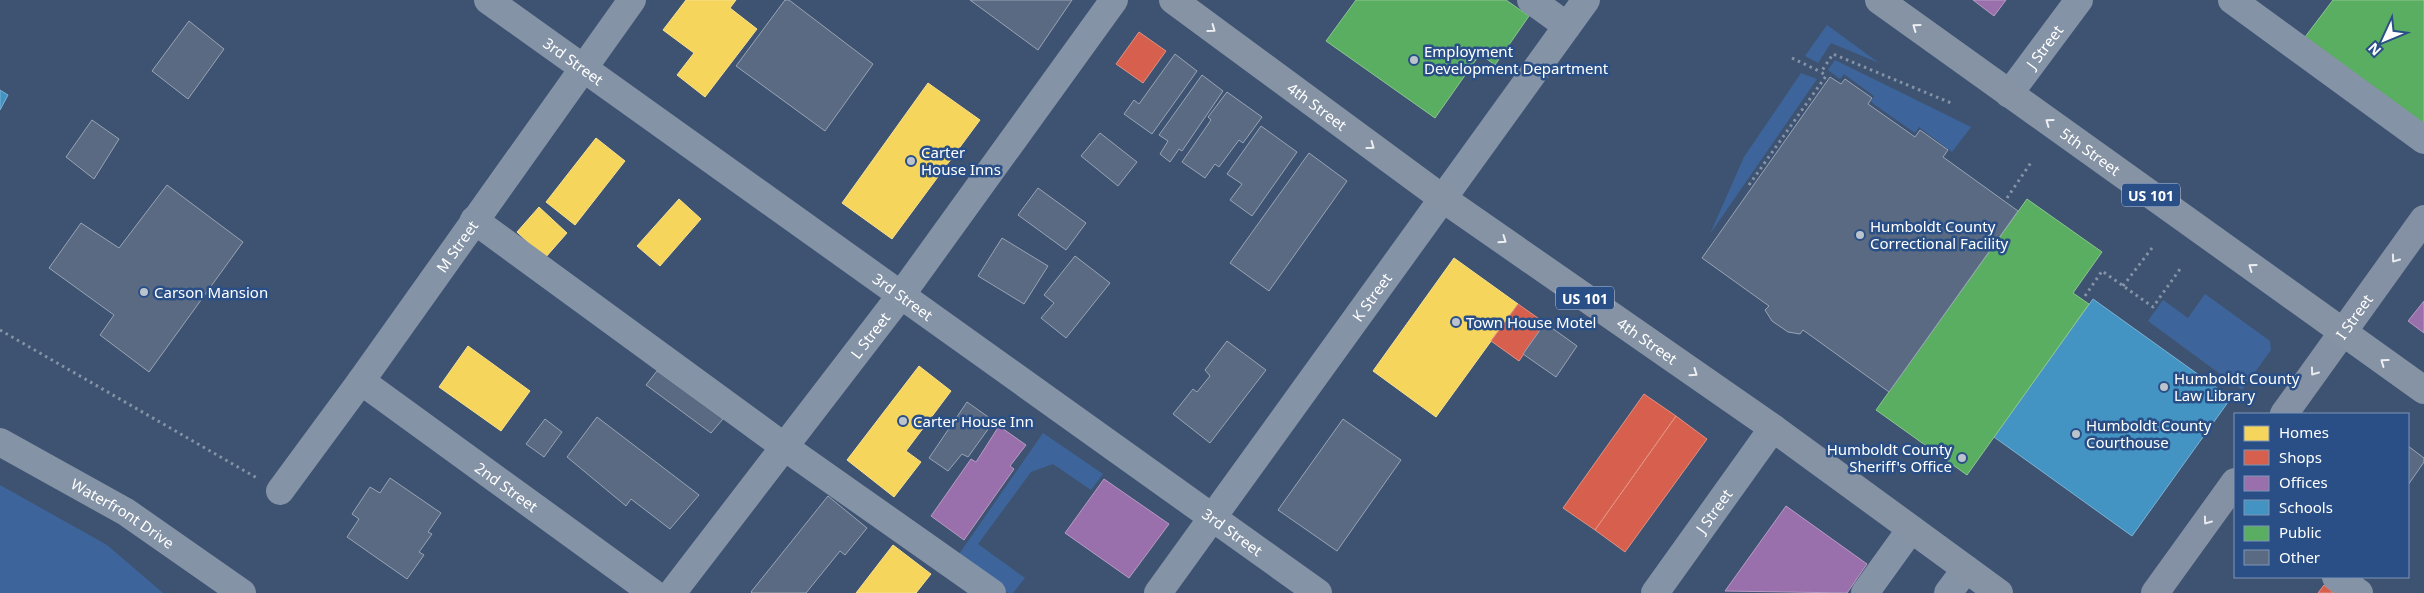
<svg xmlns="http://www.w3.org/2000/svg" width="2424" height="593" font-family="'Noto Sans',sans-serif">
<rect width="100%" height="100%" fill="#3e5371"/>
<path fill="#3e659b" d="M 1827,25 L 1879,63 L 1831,43 L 1818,63 L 1805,56 Z
M 1835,60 L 1971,127 L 1952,152 L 1919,127 L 1915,133 L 1871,102 L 1874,96 L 1844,74 L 1840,79 L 1828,70 Z
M 1801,73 L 1817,79 L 1710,234 L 1744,157 Z
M 2205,294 L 2270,341 L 2271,350 L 2242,390 L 2148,321 L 2163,300 L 2188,318 Z
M 1043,433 L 1103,474 L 1091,490 L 1053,464 L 1031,472 L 978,544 L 1025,578 L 1013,593 L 1008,593 L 957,557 Z
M 0,485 L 107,545 L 163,593 L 0,593 Z"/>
<path fill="#f6d55c" stroke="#f9e28d" d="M 686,0 L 736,0 L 730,8 L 757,29 L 705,97 L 677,75 L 694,53 L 663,30 Z
M 928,83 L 980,120 L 892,239 L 842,203 Z
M 596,138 L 625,161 L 575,225 L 546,202 Z
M 679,199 L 701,219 L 660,266 L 637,246 Z
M 539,207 L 567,233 L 545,258 L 517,232 Z
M 1454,258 L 1518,304 L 1436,417 L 1373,371 Z
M 468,346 L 530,391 L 501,431 L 439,387 Z
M 919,366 L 951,391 L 906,451 L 921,462 L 894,497 L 847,460 Z
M 893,545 L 931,574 L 916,593 L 856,593 Z"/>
<path fill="#d6604d" stroke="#e29082" d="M 1139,32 L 1166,51 L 1143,83 L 1116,64 Z
M 1518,304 L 1545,323 L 1519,361 L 1491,341 Z
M 1644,394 L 1676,416 L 1595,530 L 1563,508 Z
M 1676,416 L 1707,439 L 1625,552 L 1595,530 Z
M 2324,585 L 2334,593 L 2318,593 Z"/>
<path fill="#9970ab" stroke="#b89bc4" d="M 1973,0 L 2006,0 L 1994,16 Z
M 2424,301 L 2424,333 L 2408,321 Z
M 999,426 L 1026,445 L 1010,466 L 1014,469 L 964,540 L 931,516 L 971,459 L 976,462 Z
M 1104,479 L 1169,524 L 1129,578 L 1065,533 Z
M 1786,506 L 1867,564 L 1847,593 L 1725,591 Z"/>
<path fill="#4393c3" stroke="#7bb3d5" d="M 0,90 L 8,95 L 0,110 Z
M 2093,299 L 2231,398 L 2132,536 L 1994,437 Z"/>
<path fill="#5aae61" stroke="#8cc690" d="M 1356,0 L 1506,0 L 1529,16 L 1495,65 L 1480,54 L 1435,118 L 1326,41 Z
M 2333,0 L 2424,0 L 2424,126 L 2305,37 Z
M 2027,199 L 2102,252 L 2073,293 L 2089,304 L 1967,475 L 1876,410 Z"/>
<path fill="#5a6a82" stroke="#98a4b5" d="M 785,0 L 789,0 L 873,64 L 825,131 L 736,66 Z
M 970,0 L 1072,0 L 1038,50 Z
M 189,21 L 224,49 L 188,99 L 152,71 Z
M 1175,54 L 1197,71 L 1152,134 L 1124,114 L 1134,100 L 1139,104 Z
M 1202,75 L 1223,91 L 1182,151 L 1179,149 L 1170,162 L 1160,154 L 1168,141 L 1159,135 Z
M 1830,77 L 1841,84 L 1845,79 L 1872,98 L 1868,104 L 1915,137 L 1920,130 L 1948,150 L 1943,157 L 2018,211 L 1889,392 L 1803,330 L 1800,334 L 1788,332 L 1772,321 L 1765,310 L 1769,306 L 1702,258 Z
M 1227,92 L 1262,117 L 1243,143 L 1239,140 L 1219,167 L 1215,164 L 1205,178 L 1182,162 L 1211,120 L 1208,117 Z
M 92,120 L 119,139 L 94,179 L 66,157 Z
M 1261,126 L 1297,152 L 1252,216 L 1230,200 L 1242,184 L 1227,174 Z
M 1100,133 L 1137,162 L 1118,186 L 1081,156 Z
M 1309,153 L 1347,181 L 1269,291 L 1230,263 Z
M 167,185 L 243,242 L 149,372 L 100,335 L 114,315 L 49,268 L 81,223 L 119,248 Z
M 1038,188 L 1086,223 L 1066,250 L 1018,215 Z
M 1002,238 L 1048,266 L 1024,304 L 978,276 Z
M 1075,256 L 1110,283 L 1066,338 L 1041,318 L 1054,303 L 1044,295 Z
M 1545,323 L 1577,346 L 1556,377 L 1523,354 Z
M 1227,341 L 1266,370 L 1210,443 L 1173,414 L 1193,389 L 1197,392 L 1210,376 L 1205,370 Z
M 657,371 L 723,419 L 711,433 L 646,385 Z
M 967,402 L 994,421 L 968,457 L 962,454 L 948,471 L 929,458 Z
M 597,417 L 699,495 L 670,529 L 631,499 L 626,506 L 567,457 Z
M 545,419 L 562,432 L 544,457 L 526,444 Z
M 1343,419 L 1401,460 L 1337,551 L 1278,510 Z
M 2408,446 L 2424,458 L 2424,462 L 2408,485 Z
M 390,478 L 441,513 L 428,532 L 432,534 L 419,552 L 424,555 L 407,579 L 347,537 L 359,519 L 352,514 L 370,487 L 380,493 Z
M 828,496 L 867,528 L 845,555 L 840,551 L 806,593 L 752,593 L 751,592 Z"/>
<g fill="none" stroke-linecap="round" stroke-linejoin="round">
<path stroke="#8593a7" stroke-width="3" stroke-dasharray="2.5 4" stroke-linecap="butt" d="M 1792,58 L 1821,72
M 1749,185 L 1826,76 L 1821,72 L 1833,54 L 1951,103
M 2007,198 L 2032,161
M 2123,286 L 2152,248
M 2085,296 L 2102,271 L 2153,307 L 2180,269
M 0,330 L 257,478"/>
<g stroke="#8593a7" stroke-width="28">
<path id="s1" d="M 488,0 L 1318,593"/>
<path d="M 1531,0 L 1567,26"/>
<path d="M 2232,0 L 2424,140"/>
<path id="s2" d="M 2009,94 L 2079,0"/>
<path d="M 474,220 L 786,448 L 992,593"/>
<path id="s3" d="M 361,381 L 653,593"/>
<path id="s4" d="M 0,442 L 126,512 L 242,593"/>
<path id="s5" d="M 280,491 L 361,381 L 632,0"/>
<path d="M 2336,577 L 2359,593"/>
<path id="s6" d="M 672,593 L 901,295 L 1114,0"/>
<path id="s7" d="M 1158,593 L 1586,0"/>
<path id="s8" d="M 1655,593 L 1773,428"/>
<path d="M 1865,593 L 1911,529"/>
<path d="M 1948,593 L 1966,569"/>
</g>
<g stroke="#8491a4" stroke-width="28">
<path id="s9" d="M 2284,414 L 2424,219"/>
<path d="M 2155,593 L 2235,482"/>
</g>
<g stroke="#8593a5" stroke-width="28">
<path id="s10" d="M 1173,0 L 1442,198 L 1773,428 L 1999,593"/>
<path id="s11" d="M 1879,0 L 2424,390"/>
</g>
</g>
<defs><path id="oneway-chevron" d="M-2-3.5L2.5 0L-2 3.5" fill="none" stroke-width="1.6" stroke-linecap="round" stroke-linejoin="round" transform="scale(1.25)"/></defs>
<g stroke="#edeff2">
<use href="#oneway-chevron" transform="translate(1916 27) rotate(-144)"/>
<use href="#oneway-chevron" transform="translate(1212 29) rotate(36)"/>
<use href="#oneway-chevron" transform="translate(2049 122) rotate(-144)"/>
<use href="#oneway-chevron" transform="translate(1371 146) rotate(36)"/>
<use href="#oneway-chevron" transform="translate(1503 240) rotate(35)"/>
<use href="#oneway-chevron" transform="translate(2252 267) rotate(-144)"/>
<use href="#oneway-chevron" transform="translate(2384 362) rotate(-144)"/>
<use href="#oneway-chevron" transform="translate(1694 373) rotate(35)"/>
</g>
<g stroke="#e6e9ed">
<use href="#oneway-chevron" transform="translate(2395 259) rotate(126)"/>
<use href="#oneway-chevron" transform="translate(2314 372) rotate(126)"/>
<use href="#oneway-chevron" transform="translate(2207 521) rotate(126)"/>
</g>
<g fill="#bbc3cd" stroke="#294f86" stroke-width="2">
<circle cx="1414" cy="60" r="5"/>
<circle cx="911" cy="161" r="5"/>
<circle cx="1860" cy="235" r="5"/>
<circle cx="144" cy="292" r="5"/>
<circle cx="1456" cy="322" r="5"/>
<circle cx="2164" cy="387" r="5"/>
<circle cx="903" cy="421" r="5"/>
<circle cx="2076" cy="434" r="5"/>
<circle cx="1962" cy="458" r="5"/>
</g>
<g text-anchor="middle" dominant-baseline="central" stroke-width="5" stroke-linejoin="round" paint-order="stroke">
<g fill="#294f86" stroke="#bfcadb" stroke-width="1">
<rect x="2122" y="183.5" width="58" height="23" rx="4"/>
<rect x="1556" y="286.5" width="58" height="23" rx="4"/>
</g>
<g font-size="14" font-weight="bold" fill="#fff">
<text x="2151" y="195">US 101</text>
<text x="1585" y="298">US 101</text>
</g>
<g font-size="15" fill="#fff" stroke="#294f86">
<text stroke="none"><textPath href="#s2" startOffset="59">J Street</textPath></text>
<text stroke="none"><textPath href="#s1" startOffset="105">3rd Street</textPath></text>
<text stroke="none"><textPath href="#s10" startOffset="179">4th Street</textPath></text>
<text stroke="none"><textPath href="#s11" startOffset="260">5th Street</textPath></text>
<text stroke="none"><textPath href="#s5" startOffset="302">M Street</textPath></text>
<text stroke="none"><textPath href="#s7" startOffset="365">K Street</textPath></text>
<text stroke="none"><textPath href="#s1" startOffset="510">3rd Street</textPath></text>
<text stroke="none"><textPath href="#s9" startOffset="120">I Street</textPath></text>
<text stroke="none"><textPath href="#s6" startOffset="325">L Street</textPath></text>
<text stroke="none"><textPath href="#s10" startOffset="584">4th Street</textPath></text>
<text stroke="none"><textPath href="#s3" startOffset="180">2nd Street</textPath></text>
<text stroke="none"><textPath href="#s8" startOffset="101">J Street</textPath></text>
<text stroke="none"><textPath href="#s4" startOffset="142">Waterfront Drive</textPath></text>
<text stroke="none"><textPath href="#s1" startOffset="915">3rd Street</textPath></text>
</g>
<g font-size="15" fill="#fff" stroke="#294f86" text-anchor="start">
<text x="1424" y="51">Employment<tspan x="1424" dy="17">Development Department</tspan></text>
<text x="921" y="152">Carter<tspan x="921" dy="17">House Inns</tspan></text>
<text x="1870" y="226">Humboldt County<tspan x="1870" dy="17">Correctional Facility</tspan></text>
<text x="154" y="292">Carson Mansion</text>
<text x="1466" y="322">Town House Motel</text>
<text x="2174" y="378">Humboldt County<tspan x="2174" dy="17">Law Library</tspan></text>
<text x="913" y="421">Carter House Inn</text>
<text x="2086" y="425">Humboldt County<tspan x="2086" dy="17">Courthouse</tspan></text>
<text x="1952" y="449" text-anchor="end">Humboldt County<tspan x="1952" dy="17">Sheriff's Office</tspan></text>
</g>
</g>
<rect x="2234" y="413" width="175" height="165" fill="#294f86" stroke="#7f95b6"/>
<rect x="2244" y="426" width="25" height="15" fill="#f6d55c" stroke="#7f95b6"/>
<text x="2279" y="438" font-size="15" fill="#ffffff">Homes</text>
<rect x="2244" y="450" width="25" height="15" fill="#d6604d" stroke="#7f95b6"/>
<text x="2279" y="463" font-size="15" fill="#ffffff">Shops</text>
<rect x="2244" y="476" width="25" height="15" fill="#9970ab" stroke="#7f95b6"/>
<text x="2279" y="488" font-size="15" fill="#ffffff">Offices</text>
<rect x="2244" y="500" width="25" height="15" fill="#4393c3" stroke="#7f95b6"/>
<text x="2279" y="513" font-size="15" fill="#ffffff">Schools</text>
<rect x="2244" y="526" width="25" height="15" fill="#5aae61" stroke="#7f95b6"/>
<text x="2279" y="538" font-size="15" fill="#ffffff">Public</text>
<rect x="2244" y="550" width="25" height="15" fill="#5a6a82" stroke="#7f95b6"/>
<text x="2279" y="563" font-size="15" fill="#ffffff">Other</text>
<g transform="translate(2384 40) rotate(226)" stroke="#294f86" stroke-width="4" paint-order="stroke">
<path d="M0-4L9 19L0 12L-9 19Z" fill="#ffffff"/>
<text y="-8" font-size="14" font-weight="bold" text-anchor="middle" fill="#ffffff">N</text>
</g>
</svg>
